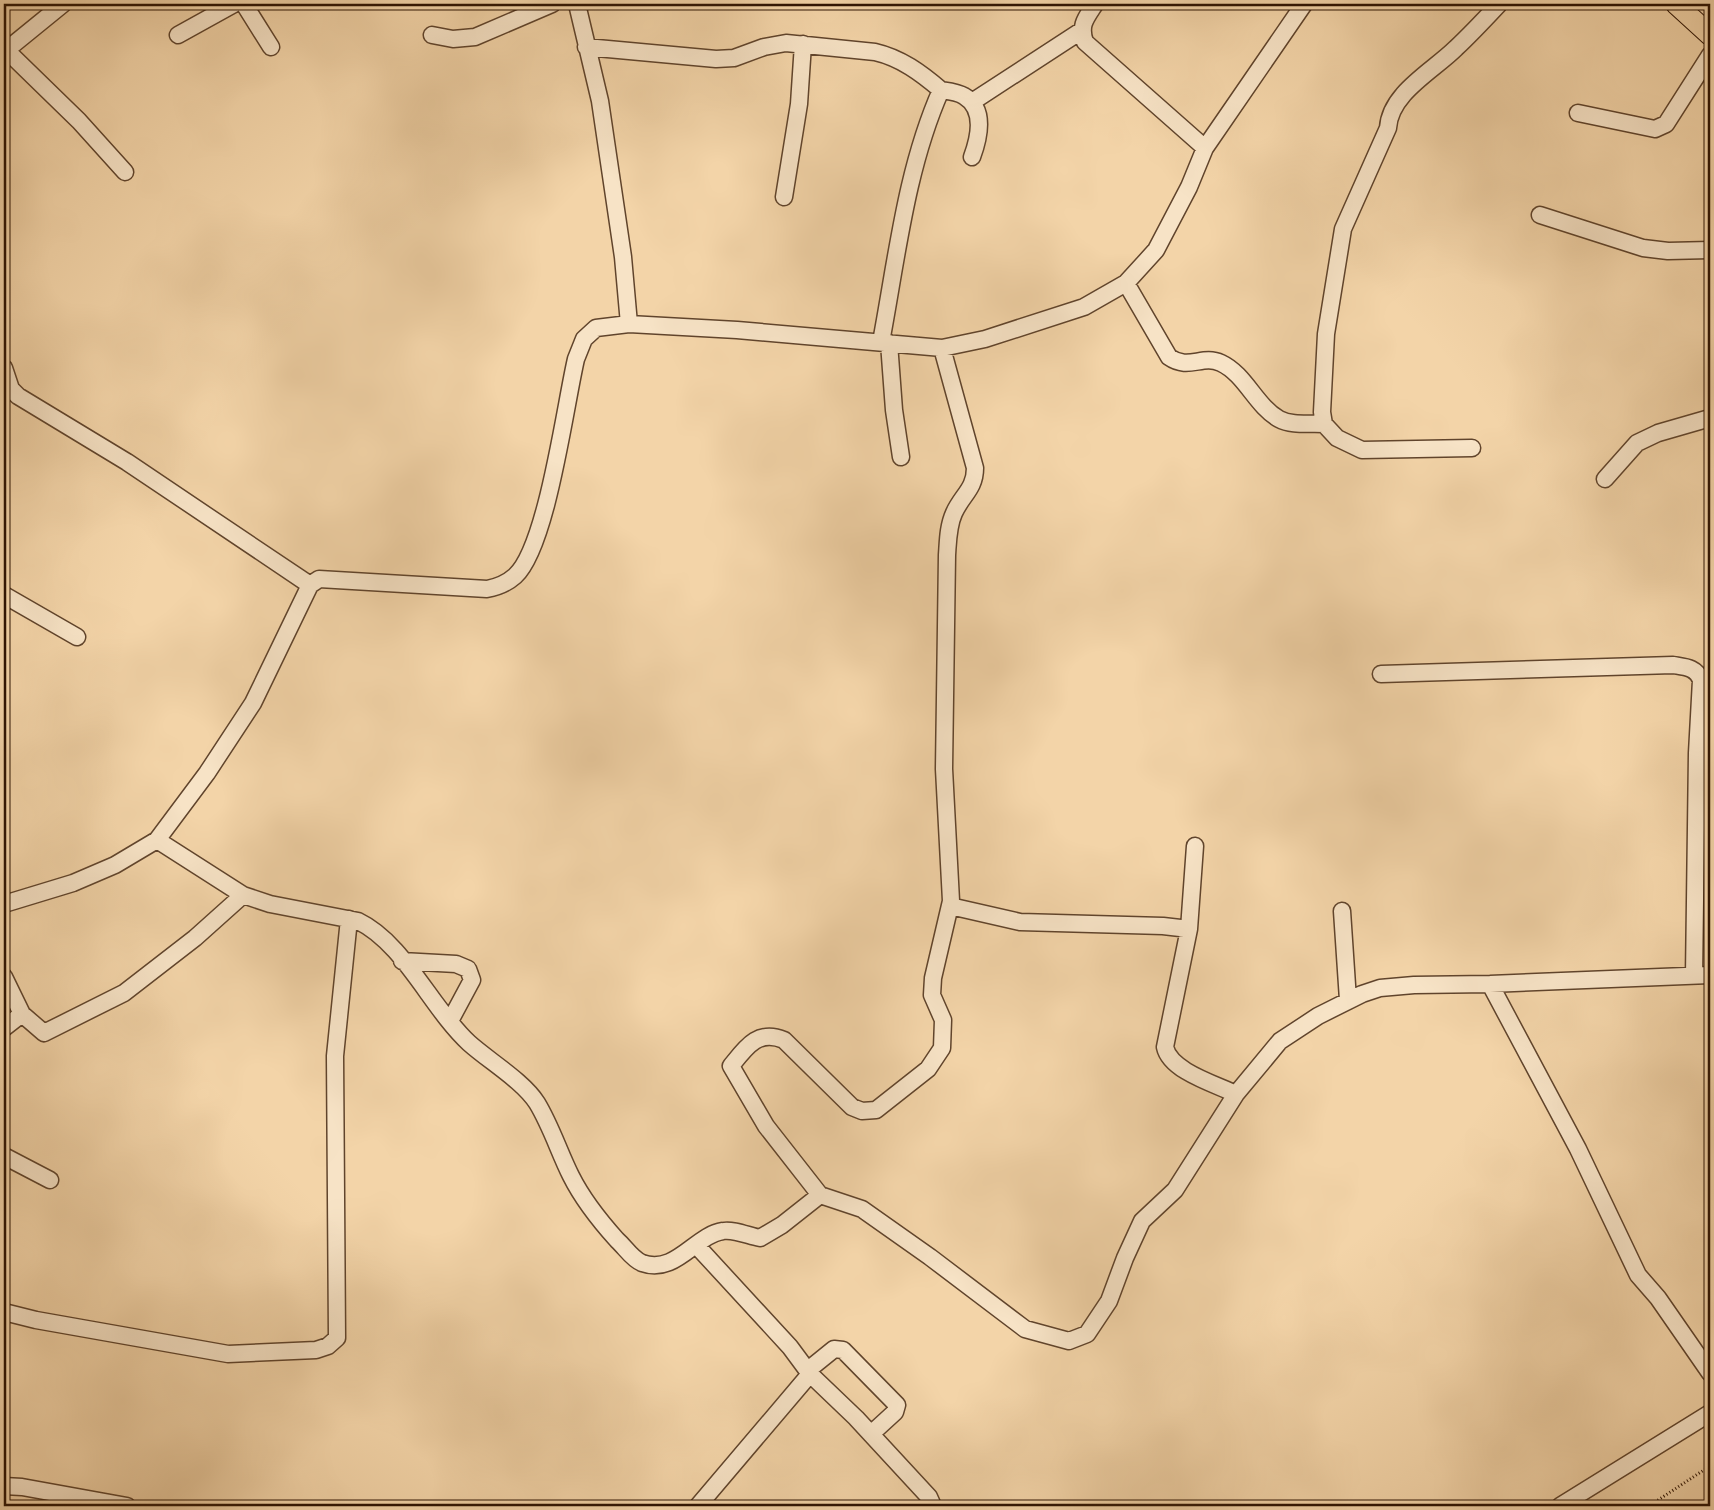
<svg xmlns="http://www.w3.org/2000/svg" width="1714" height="1510" font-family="Vollkorn,serif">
<rect width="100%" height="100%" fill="#f3d4a8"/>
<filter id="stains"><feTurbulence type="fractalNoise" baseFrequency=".004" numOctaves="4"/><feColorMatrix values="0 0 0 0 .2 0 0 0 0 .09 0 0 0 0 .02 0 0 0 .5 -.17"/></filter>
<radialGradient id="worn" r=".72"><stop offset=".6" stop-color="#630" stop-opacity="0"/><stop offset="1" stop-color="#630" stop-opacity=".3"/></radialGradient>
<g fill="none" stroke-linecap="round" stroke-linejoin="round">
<defs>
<path id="minor" d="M 244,4 L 271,47
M 577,4 L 600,101 L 623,257 L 629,324
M 1095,4 C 1086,18 1079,25 1085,42 L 1205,148
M 178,35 L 234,4
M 432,35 L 453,39 L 475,37 L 552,4
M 586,47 L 716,59 L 734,58 L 764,47 L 786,43 L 875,52 C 901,58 921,73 941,90
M 4,48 L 79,121 L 125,172
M 4,52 L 63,4
M 972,102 L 1081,31
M 1578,113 L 1655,129 L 1666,124 L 1710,55
M 784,197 L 799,104 L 803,44
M 1540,215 L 1643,248 L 1668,251 L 1710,250
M 1126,283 L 1169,357 C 1189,371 1202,354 1221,363 C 1245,374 1256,406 1279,419 C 1292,426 1309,423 1324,424
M 881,342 C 897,257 906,169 941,90 C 948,91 958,92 964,96 C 986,109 979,138 972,157
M 889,343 L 894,410 L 901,457
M 4,368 L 11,389 L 18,396 L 127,462 L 310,585
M 1472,448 L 1362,450 L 1337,438 L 1324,424 L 1322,412 L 1326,334 L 1343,229 L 1388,128 C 1390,93 1433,71 1456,48 C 1471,34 1485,19 1499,4
M 1605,479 L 1637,443 L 1658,433 L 1710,418
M 4,595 L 77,637
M 1381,674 L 1673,665 C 1685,667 1696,667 1701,680 L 1697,753 L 1694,975
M 157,840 L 243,895 L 270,904 L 358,921 C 404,943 431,1008 469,1043 C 489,1061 523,1081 537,1103 C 551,1126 559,1152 571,1176 C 583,1200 599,1220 617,1240 C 625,1247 632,1259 642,1263 C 676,1275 695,1235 723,1231 C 734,1229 749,1236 760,1238 L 782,1225 L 820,1195 L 862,1209 L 930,1257 L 1025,1329 L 1069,1341 L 1087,1334 L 1109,1301 L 1125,1258 L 1142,1221 L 1175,1190 L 1236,1094 L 1280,1041 L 1318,1016 L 1362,994 L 1380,988 L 1414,985 L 1490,984 L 1710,975
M 1195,846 L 1189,929 L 1165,1047 C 1170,1071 1215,1084 1236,1094
M 4,904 L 73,883 L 115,865 L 157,840 L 207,773 L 253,703 L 310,585 L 319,579 L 487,589 C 498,587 506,584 515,576 C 547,547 565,406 576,359 L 584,339 L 596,328 L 629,324 L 737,330 L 942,348 L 985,339 L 1084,307 L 1126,283 L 1156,250 L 1189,187 L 1205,148 L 1304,4
M 950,906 L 1020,922 L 1163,926 L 1189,929
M 1342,911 L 1348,1000
M 402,961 L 456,964 L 468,969 L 472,980 L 450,1021
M 4,977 L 22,1014 L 44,1033 L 124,993 L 195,938 L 243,895
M 1490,984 L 1578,1149 L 1638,1275 L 1658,1298 L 1710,1373
M 4,1028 L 22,1014
M 4,1156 L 50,1180
M 820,1195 L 766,1126 L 731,1066 C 746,1047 758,1029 784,1040 L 852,1107 L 862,1111 L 876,1110 L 928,1069 L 942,1048 L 943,1020 L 932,995 L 933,978 L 951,901 L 944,769 L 947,555 C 948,541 948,526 954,513 C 962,495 975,489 975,468 L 942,348
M 697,1246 L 790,1347 L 810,1374 L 856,1418 L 929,1497 L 933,1506
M 4,1312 L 36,1320 L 228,1354 L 316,1350 L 328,1346 L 337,1338 L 335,1056 L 349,919
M 808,1370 L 834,1349 L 843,1350 L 897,1405 L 895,1412 L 871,1434
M 4,1486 L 22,1487 L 127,1506
M 698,1506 L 810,1374
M 1560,1506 L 1710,1413"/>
<path id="major" d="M 1676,4 L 1710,35"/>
</defs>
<use href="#minor" stroke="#60442c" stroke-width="19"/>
<use href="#major" stroke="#2f1403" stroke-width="22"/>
<path stroke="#2f1403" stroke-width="3" stroke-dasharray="1 2.5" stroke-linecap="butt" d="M 1649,1506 L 1710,1466"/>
<use href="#minor" stroke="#f7e3c6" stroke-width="16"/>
<use href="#major" stroke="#f3d4a8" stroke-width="20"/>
</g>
<rect width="1714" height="1510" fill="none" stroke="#f3d4a8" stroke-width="20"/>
<rect x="5" y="5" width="1704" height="1500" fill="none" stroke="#2f1403" stroke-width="2.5"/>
<rect x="10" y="10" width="1694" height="1490" fill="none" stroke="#2f1403"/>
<rect width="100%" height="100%" filter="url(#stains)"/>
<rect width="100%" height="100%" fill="url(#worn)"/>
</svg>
